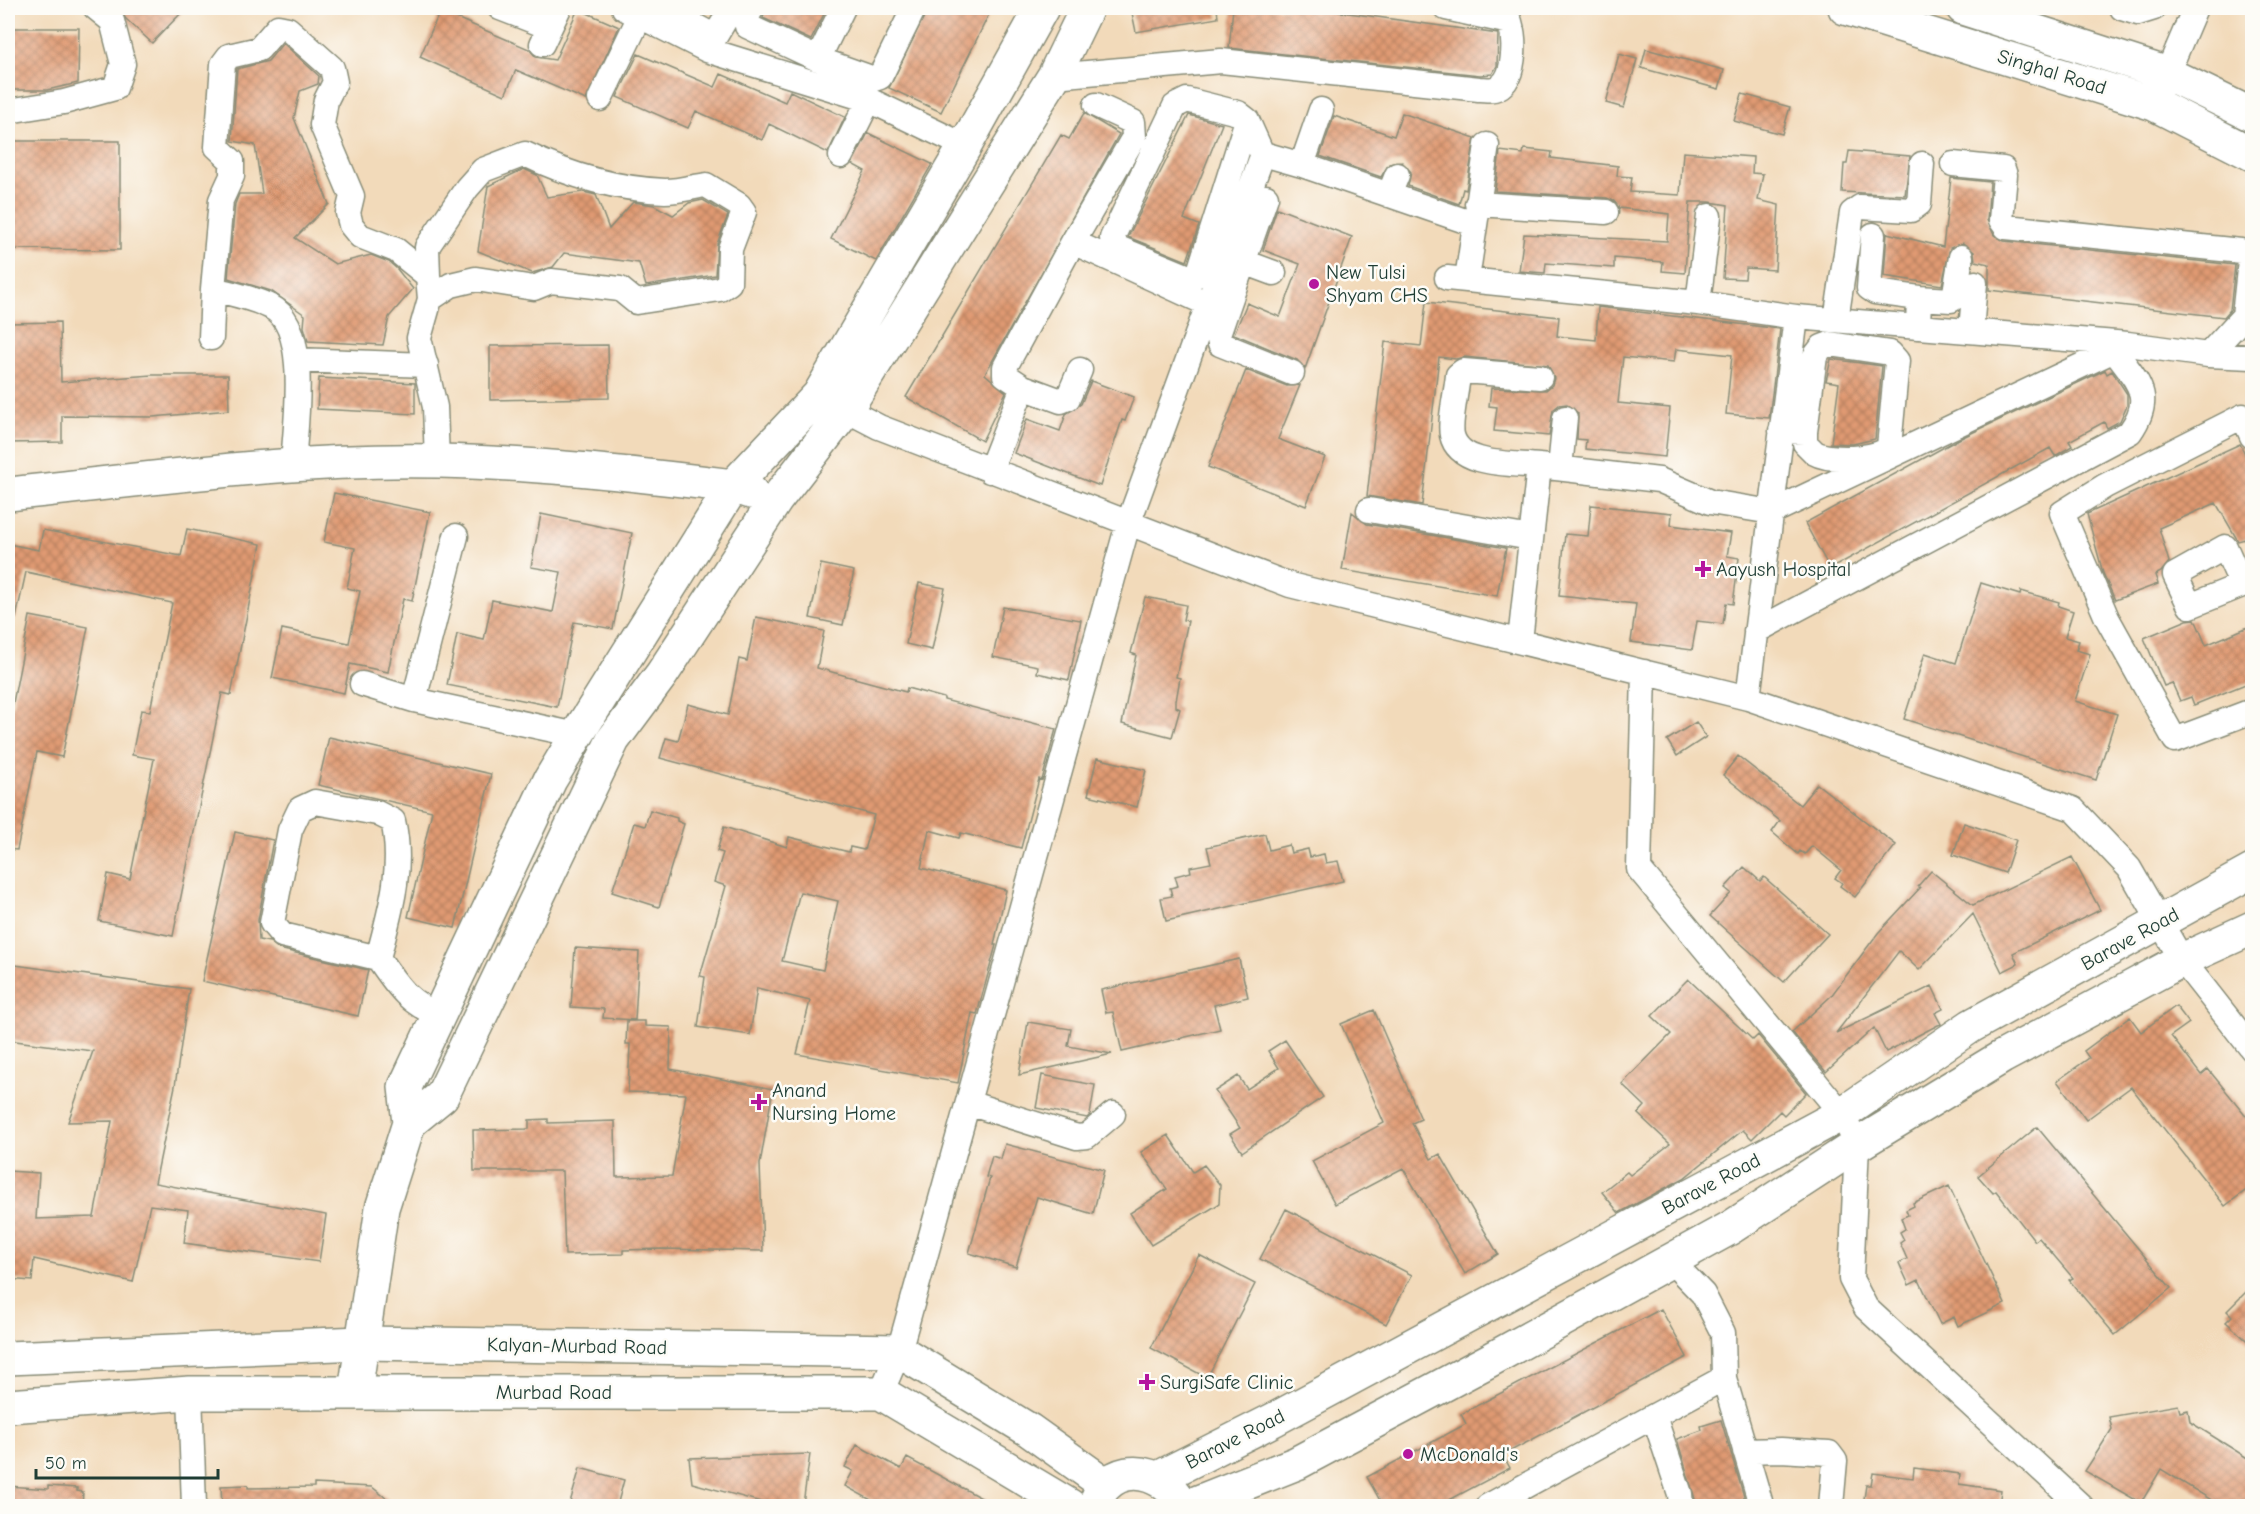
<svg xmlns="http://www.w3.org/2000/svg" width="2260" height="1514" font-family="'Comic Neue',sans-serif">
<defs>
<pattern id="building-cross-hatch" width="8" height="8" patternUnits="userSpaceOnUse" patternTransform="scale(1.5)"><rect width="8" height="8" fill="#e09a72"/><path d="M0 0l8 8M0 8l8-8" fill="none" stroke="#b57f5e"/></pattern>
</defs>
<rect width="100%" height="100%" fill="#fdfcf7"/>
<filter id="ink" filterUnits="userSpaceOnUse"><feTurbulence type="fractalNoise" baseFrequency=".0167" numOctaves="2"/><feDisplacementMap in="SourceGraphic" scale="12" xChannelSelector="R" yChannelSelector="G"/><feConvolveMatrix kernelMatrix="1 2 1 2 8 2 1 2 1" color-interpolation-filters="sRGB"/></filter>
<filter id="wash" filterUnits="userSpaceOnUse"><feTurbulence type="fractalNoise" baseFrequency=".008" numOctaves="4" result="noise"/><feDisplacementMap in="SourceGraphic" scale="24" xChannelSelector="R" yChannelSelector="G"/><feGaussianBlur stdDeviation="1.35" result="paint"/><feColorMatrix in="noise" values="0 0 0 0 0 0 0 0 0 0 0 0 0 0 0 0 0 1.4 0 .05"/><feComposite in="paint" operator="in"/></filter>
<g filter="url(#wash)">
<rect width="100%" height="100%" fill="#f2daba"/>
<g id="blocks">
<path fill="url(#building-cross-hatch)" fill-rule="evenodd" d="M 118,8 L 186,8 L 152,43 L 126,19 Z
M 766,8 L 827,8 L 811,40 L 763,18 Z
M 928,8 L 992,8 L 941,112 L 889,88 Z
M 1131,8 L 1217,8 L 1218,18 L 1136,32 Z
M 1233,8 L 1313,8 L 1498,34 L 1497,66 L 1492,74 L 1480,75 L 1229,48 Z
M 578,9 L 619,27 L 586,100 L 516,70 L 505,95 L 420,57 L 440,11 L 529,49 L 536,57 L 555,60 Z
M 8,28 L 79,28 L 78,83 L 47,90 L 8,90 Z
M 283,43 L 319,76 L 318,84 L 300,91 L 294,118 L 329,204 L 295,238 L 335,264 L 371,255 L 389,262 L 397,269 L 413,289 L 389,317 L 383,345 L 308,341 L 304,327 L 305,315 L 271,291 L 228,278 L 235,204 L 239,194 L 262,194 L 255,145 L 232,141 L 237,69 L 268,61 Z
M 1646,49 L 1724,70 L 1719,89 L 1641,68 Z
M 638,54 L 715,87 L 721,74 L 785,102 L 790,91 L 845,117 L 828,153 L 769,124 L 762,140 L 696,111 L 688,128 L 617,97 Z
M 1619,54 L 1637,59 L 1624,108 L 1606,103 Z
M 1742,94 L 1790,107 L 1782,134 L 1734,121 Z
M 1084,113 L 1119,134 L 985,374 L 1006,392 L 982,441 L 906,397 L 1061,135 L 1069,139 Z
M 1402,113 L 1475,138 L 1466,190 L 1463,189 L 1459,204 L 1408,186 L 1411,172 L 1402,162 L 1389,164 L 1381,177 L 1320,156 L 1334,116 L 1394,136 Z
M 1189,115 L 1222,124 L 1184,219 L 1199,225 L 1187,261 L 1128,237 Z
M 868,133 L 932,164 L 876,261 L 831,239 L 865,171 L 852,164 Z
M 8,141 L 120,141 L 120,250 L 8,249 Z
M 1524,149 L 1552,152 L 1551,158 L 1618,166 L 1617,176 L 1632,177 L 1630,192 L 1680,195 L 1683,152 L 1753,157 L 1752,173 L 1763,174 L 1758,200 L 1779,205 L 1775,270 L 1746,268 L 1745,279 L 1723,278 L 1728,205 L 1710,202 L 1690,202 L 1685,273 L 1662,271 L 1663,262 L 1614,258 L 1614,268 L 1546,263 L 1545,273 L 1519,271 L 1524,234 L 1667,241 L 1669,214 L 1619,208 L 1614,201 L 1607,198 L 1495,191 L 1500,151 L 1523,154 Z
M 1849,151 L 1910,156 L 1905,195 L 1842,192 L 1844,164 L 1847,164 Z
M 524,169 L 537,175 L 547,197 L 583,192 L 596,195 L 609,229 L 633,202 L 654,205 L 673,215 L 689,203 L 703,200 L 728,215 L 717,244 L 715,275 L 646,286 L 639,263 L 564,253 L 553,267 L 532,273 L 478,251 L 488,186 Z
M 1951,178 L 1990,182 L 1987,220 L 1994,235 L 2004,241 L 2235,265 L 2230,310 L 2224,317 L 1989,290 L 1989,264 L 1975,261 L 1974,252 L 1963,243 L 1950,248 L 1942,285 L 1884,276 L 1887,233 L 1943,247 Z
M 1277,208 L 1352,237 L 1305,369 L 1297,360 L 1234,334 L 1247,303 L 1280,317 L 1300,264 L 1263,250 Z
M 1426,302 L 1559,317 L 1557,336 L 1596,340 L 1598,307 L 1780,329 L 1769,418 L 1726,414 L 1732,355 L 1676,349 L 1674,362 L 1623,357 L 1618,403 L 1670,408 L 1665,457 L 1585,449 L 1586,440 L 1577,439 L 1578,413 L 1567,404 L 1559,405 L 1553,410 L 1549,436 L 1494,431 L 1497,407 L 1489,406 L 1491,388 L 1546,390 L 1552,385 L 1554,378 L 1548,365 L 1464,357 L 1456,359 L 1439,357 L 1422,505 L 1367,496 L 1385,342 L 1421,346 Z
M 60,322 L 61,382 L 152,375 L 228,375 L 229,410 L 153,417 L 62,416 L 62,442 L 8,443 L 8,323 Z
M 608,345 L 609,398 L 490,400 L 490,346 Z
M 1831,359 L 1882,366 L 1875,439 L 1853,444 L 1831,443 L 1839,383 L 1826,381 Z
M 1246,370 L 1287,386 L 1300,385 L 1278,439 L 1325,457 L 1306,506 L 1208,467 Z
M 2105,370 L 2107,374 L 2112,371 L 2127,394 L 2127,405 L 2120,421 L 2107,428 L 2104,422 L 2069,441 L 2072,446 L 2055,456 L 2050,448 L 1830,569 L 1805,523 L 1959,439 Z
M 319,378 L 415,383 L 415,414 L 317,409 Z
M 1091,381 L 1134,397 L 1125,421 L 1122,420 L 1100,486 L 1014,453 L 1027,419 L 1060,431 L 1066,414 L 1081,404 Z
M 2240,444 L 2253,469 L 2253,537 L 2238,541 L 2216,503 L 2159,528 L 2169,562 L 2161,572 L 2155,575 L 2158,584 L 2115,600 L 2103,573 L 2087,514 Z
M 334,493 L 430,512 L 412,601 L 403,599 L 388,672 L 350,664 L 344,693 L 272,678 L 282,629 L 349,643 L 360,591 L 347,588 L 355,548 L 324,542 Z
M 1591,505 L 1672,513 L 1671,525 L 1731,533 L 1727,556 L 1739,558 L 1733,604 L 1726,603 L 1723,624 L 1697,621 L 1692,650 L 1631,642 L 1636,604 L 1559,596 L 1565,534 L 1588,536 Z
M 1352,512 L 1367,524 L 1506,548 L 1497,596 L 1342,570 Z
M 541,514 L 632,533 L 613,629 L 574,622 L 557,707 L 447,685 L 457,634 L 484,640 L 492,600 L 553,612 L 561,572 L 531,567 Z
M 187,529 L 261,544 L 231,695 L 222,693 L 173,936 L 99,921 L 108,874 L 130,879 L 154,759 L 132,755 L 141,710 L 150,711 L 172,603 L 26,572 L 16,618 L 8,617 L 8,544 L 39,550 L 43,530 L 181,556 Z
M 821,564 L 854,571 L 843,625 L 810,618 Z
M 919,583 L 945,588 L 932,650 L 906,644 Z
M 1981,583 L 2020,595 L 2021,591 L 2059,602 L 2058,606 L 2073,611 L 2065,637 L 2079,641 L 2076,650 L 2090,654 L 2075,701 L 2117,714 L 2096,780 L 1904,719 L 1925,653 L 1956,663 Z
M 1145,597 L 1186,605 L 1183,620 L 1188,621 L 1176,677 L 1180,678 L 1176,701 L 1176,707 L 1180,709 L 1172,737 L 1122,724 L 1136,655 L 1131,653 Z
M 1003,607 L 1081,620 L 1069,680 L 1037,673 L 1038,666 L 993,657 Z
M 30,616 L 88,627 L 62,757 L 37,752 L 17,850 L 8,849 L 8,728 Z
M 756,617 L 824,631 L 817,668 L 906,692 L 907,688 L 944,698 L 944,700 L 1056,729 L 1042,780 L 1039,779 L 1021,848 L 961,833 L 959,838 L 929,830 L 921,868 L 1006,890 L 994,945 L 996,945 L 977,1014 L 972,1013 L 958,1083 L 797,1054 L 810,1001 L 757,988 L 750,1035 L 698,1027 L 705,977 L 700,976 L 726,886 L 714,882 L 723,853 L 717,851 L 724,827 L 787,847 L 789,837 L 849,852 L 850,847 L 864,850 L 874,815 L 660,758 L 666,738 L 678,741 L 688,704 L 728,715 L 739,659 L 747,661 ZM 800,892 L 838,901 L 823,970 L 782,961 Z
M 2195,619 L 2206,645 L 2253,625 L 2253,681 L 2194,705 L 2191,697 L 2180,701 L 2172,683 L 2164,686 L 2144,638 L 2187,620 Z
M 1696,722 L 1706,737 L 1677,756 L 1667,740 Z
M 329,737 L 491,774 L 455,928 L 408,917 L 432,811 L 318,785 Z
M 1738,756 L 1800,805 L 1817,784 L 1896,845 L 1855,897 L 1840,886 L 1842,883 L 1835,878 L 1841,870 L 1812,846 L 1805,854 L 1800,851 L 1798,854 L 1772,832 L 1780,821 L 1723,775 Z
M 1097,758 L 1146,770 L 1137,807 L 1088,795 Z
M 650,810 L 677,818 L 677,821 L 684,824 L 659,907 L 612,892 L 634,823 L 645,826 Z
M 1964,823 L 2016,840 L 2005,873 L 1953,855 Z
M 235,832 L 273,840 L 258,920 L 259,940 L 270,942 L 279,949 L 368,970 L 358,1016 L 202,981 Z
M 1265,834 L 1269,850 L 1289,845 L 1291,853 L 1308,849 L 1310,857 L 1324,854 L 1326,863 L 1338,861 L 1343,881 L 1166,921 L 1161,898 L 1172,896 L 1170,888 L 1178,886 L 1175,876 L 1191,872 L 1190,867 L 1211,863 L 1207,847 Z
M 2072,857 L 2100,910 L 2013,953 L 2018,964 L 2002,972 L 1973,914 L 1919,970 L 1899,951 L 1836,1033 L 1932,986 L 1943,1009 L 1935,1013 L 1941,1024 L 1938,1025 L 1886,1052 L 1874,1028 L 1826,1072 L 1792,1032 L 1831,996 L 1878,933 L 1920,888 L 1918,886 L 1931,871 L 1973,905 Z
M 1744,867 L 1760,881 L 1764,877 L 1828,934 L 1784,982 L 1710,916 L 1731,893 L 1725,888 Z
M 575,948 L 639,952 L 635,1020 L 603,1018 L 604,1009 L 571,1007 Z
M 1239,959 L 1248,997 L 1214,1005 L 1220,1029 L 1122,1052 L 1113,1012 L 1106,1013 L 1101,990 Z
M 8,964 L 189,989 L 175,1086 L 155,1183 L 326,1215 L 319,1262 L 184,1243 L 188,1210 L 150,1205 L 133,1282 L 34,1259 L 32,1281 L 8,1279 L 8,1171 L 39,1173 L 36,1219 L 94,1217 L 112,1121 L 68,1122 L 93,1051 L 8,1040 Z
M 1688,979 L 1753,1040 L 1758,1035 L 1806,1093 L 1784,1115 L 1780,1111 L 1752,1139 L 1743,1130 L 1684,1178 L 1619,1213 L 1602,1192 L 1627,1172 L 1630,1175 L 1670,1144 L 1638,1114 L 1645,1106 L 1622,1084 L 1671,1034 L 1652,1016 Z
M 2176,1006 L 2189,1023 L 2171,1036 L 2201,1075 L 2208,1069 L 2253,1124 L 2253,1185 L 2225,1206 L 2131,1087 L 2086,1120 L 2057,1081 L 2089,1058 L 2084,1051 L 2130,1017 L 2141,1032 Z
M 1374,1010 L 1421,1119 L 1412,1123 L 1431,1159 L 1440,1154 L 1498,1254 L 1465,1274 L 1403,1168 L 1335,1204 L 1312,1161 L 1384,1123 L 1341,1024 Z
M 627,1021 L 645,1021 L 645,1026 L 671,1027 L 670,1069 L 773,1089 L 760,1164 L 763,1251 L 662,1249 L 623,1250 L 623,1254 L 565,1255 L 562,1171 L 474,1171 L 473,1130 L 529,1129 L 529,1120 L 548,1119 L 548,1123 L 615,1121 L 616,1177 L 672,1176 L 686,1094 L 628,1092 L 630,1044 L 626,1044 Z
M 1028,1022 L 1071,1029 L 1068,1046 L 1112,1054 L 1019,1075 Z
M 1285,1040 L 1323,1097 L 1242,1152 L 1230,1134 L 1240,1128 L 1215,1091 L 1238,1076 L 1247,1089 L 1279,1068 L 1268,1051 Z
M 1042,1075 L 1095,1085 L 1090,1115 L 1087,1118 L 1036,1108 Z
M 2037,1127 L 2171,1288 L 2115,1335 L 2069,1280 L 2073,1278 L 2039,1238 L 2035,1241 L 1996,1191 L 1993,1193 L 1978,1176 Z
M 1168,1135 L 1193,1172 L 1204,1165 L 1220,1185 L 1219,1204 L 1151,1245 L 1130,1213 L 1167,1189 L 1141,1152 Z
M 1005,1144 L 1104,1170 L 1093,1214 L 1037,1197 L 1016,1267 L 969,1253 L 990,1178 L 986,1177 L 992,1156 L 1001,1159 Z
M 1949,1186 L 2005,1304 L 1958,1326 L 1954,1317 L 1940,1324 L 1919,1280 L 1909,1285 L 1899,1263 L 1907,1259 L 1900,1243 L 1904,1240 L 1900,1232 L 1905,1229 L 1901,1218 L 1908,1215 L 1906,1210 L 1914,1206 L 1913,1203 Z
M 1286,1209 L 1412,1275 L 1386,1324 L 1260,1259 Z
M 1199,1255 L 1255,1284 L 1207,1378 L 1151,1348 Z
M 2253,1285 L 2253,1346 L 2226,1322 L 2232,1316 L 2227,1311 Z
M 1661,1309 L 1687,1357 L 1503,1455 L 1510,1468 L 1438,1506 L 1383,1506 L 1367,1477 L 1466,1424 L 1461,1414 Z
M 2178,1405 L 2180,1412 L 2188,1410 L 2190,1422 L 2249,1459 L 2249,1469 L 2253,1471 L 2253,1506 L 2221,1506 L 2161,1469 L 2141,1503 L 2085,1471 L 2112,1429 L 2109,1417 Z
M 1721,1420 L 1745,1500 L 1727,1506 L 1725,1501 L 1708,1506 L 1697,1506 L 1677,1439 L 1702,1430 L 1701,1426 Z
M 857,1445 L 901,1469 L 907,1458 L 996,1506 L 882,1506 L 845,1486 L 853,1471 L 845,1467 Z
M 810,1454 L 803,1504 L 772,1505 L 692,1483 L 689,1458 Z
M 580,1468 L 624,1480 L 617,1506 L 569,1506 Z
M 1914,1468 L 1960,1474 L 1959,1484 L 2001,1490 L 1999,1506 L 1863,1506 L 1866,1485 L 1871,1485 L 1873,1473 L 1913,1478 Z
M 314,1484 L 372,1487 L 396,1506 L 222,1506 L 221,1486 L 248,1485 L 248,1488 L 314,1487 Z
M 8,1486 L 48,1489 L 48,1486 L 77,1488 L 77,1491 L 83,1492 L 82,1506 L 8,1506 Z"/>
</g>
</g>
<g filter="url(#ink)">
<use href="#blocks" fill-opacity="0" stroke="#888c77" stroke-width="1.5"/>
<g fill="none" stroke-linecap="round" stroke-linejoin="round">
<defs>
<path id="street" d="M 500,8 L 549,27
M 624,8 L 707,50 L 869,100 L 965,146
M 662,8 L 710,34
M 752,8 L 746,18 L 747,26 L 818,59
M 843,8 L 818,59 L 874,79 L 880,77 L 914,8
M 2122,8 L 2138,13 L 2154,8
M 542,44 L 559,8
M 707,50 L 732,8
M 1054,76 L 1221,61 L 1479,89 C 1484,89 1490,90 1494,89 C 1517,83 1515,39 1510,22 L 1446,8
M 2161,88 L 2195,8
M 600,99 L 640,16
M 1096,105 L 1133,122 L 1134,137 L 1073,242 L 1208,304
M 1321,110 L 1302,165 L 1474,224
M 8,111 L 64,102 L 115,88 L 123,64 L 112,21 L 96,8
M 1247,120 L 1198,275 L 1189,277 L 1116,247 L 1112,238 L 1175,106 L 1187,100 L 1238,113 L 1247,120 L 1264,158
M 841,156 L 869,100
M 1953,164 L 2003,169 L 2005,175 L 2001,220 L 2006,227 L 2241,251 L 2250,260 L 2244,316 L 2208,355
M 1389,195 L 1397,175
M 1266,197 L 1218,335 L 1220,344 L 1292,373
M 1477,204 L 1606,212
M 1873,235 L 1869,288 L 1875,292 L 1919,298 L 1918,327
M 1073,242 L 1005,367 L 1005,375 L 1023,387 L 1061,401 L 1068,398 L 1080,370
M 1228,256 L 1274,273
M 428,276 L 427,247 L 467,188 L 483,170 L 525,154 C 568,175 616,189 665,191 C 678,191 693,187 706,185 L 739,205 L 744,212 L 730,249 L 729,283 L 720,289 L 636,302 L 620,289 L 551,281 L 534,288 L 476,279 L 451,285 L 430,299
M 1447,278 L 1698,303 L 1796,317
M 1467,279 L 1487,145
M 1919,298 L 1951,300 L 1954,298 L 1961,257
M 1698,303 L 1709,216
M 1836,320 L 1852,213 L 1860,207 L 1911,210 L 1919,204 L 1922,164
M 1971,331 L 1975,283
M 211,338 L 213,289
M 297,360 L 426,365
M 831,402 L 879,427 L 1290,585 L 1748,698 L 2073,809 L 2129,868 L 2182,960 L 2252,1049
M 1781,431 L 1805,432 L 1805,443 C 1808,446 1812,450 1815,453 C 1829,461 1879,460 1889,447 L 1897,361 L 1890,353 L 1830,344 L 1822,347 L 1815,356 L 1805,432
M 2252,436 L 2243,416 L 2105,486 L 2062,513 L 2107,618 L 2175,740 L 2252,711
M 293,465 C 295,426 311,327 271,307 C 254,298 232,294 213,289 L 221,200 L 232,176 L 232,161 L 217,147 L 223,64 L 229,56 L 259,49 L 278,27 L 288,29 L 332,68 L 335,82 L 326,100 L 322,125 L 352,196 L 348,213 L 351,225 L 360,236 L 396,250 L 428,276 L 430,299 L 419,338 L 435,407 L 437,461
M 1539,466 C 1514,463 1459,467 1452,435 C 1449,421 1457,390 1458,375 L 1463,371 L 1540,377
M 1560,468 L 1565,418
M 990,471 L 1023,387
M 1369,510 L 1531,538
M 456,536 L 414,700 L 577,735
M 2225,547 L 2242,585 L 2190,606 L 2175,575 Z
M 1756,631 L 2130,432 C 2156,395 2136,381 2114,350
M 1520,641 L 1539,466 L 1659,480 L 1710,502 L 1772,512 L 2125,345
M 1644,672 L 1639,869 L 1842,1114 L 1857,1145 L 1851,1279 L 1866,1308 L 2081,1506
M 362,684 L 414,700
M 1748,698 L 1796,317 L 2128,344 L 2208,355 L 2252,357
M 378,958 L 282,935 L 272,923 L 290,830 L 300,809 L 315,802 L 377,813 L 393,821 C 404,868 390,912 378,958 C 396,984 409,1005 441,1015
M 968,1103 L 1077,1137 L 1087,1136 L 1113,1114
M 1671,1261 L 1703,1294 L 1723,1333 L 1724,1378 L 1760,1501 L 1758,1506
M 190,1393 L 194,1506
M 881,1393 L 899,1351 L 1128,524 L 1260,162 L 1267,155 L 1302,165
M 1654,1416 L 1680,1494 L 1681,1506
M 1745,1451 L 1781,1450 L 1829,1453 L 1835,1461 L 1831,1506
M 1488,1506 L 1724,1378"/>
<path id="secondary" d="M 1845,8 L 2154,104 L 2252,154
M 1963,8 L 2168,74 L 2252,115
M 8,494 C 150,479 294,458 438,461 C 537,463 635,474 733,486 L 751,492
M 409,1123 L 442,1096 L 613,740 L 662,674 L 776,500 L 845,411 L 1054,76 L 1087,8
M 355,1392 L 382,1208 L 409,1123 L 405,1087 L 550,780 L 577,735 L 733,486 L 819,395 L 965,146 L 1042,8
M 1158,1478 L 1275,1419 L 1842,1114 L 1971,1026 L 2252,871
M 1188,1506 L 1297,1463 L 1490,1360 L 1730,1228 L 1857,1145 L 2002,1057 L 2182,960 L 2252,928"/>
<path id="highway" d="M 8,1358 L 361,1343 L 899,1351 L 1029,1430 L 1106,1485
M 8,1406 L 190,1393 L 881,1393 L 1070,1506
M 1094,1506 C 1097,1500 1100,1491 1105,1486 C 1131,1460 1171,1478 1182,1506"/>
</defs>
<use href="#street" stroke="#888c77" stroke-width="27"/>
<use href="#secondary" stroke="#888c77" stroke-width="36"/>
<use href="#highway" stroke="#888c77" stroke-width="36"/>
<use href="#street" stroke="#fff" stroke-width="24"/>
<use href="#secondary" stroke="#fff" stroke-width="33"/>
<use href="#highway" stroke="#fff" stroke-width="33"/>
</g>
</g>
<g fill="#b5179e" stroke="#fdfcf7" stroke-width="2">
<circle cx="1314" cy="284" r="6"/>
<path d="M1700 560h6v6h6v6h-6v6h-6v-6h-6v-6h6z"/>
<path d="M756 1093h6v6h6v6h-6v6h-6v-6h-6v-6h6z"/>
<path d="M1144 1373h6v6h6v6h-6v6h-6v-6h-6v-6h6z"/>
<circle cx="1408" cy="1454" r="6"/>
</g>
<g text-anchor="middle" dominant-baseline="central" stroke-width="5" stroke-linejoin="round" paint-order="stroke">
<g font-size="20" fill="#1f3d34" stroke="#fdfcf7">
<text transform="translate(2052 72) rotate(17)">Singhal Road</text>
<text transform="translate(2130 939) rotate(-29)">Barave Road</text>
<text transform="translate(1711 1184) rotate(-28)">Barave Road</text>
<text transform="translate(577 1346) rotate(1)">Kalyan-Murbad Road</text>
<text x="554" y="1392">Murbad Road</text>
<text transform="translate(1235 1439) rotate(-27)">Barave Road</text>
</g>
<g font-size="20" fill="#1f3d34" stroke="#fdfcf7" text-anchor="start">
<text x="1326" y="272">New Tulsi<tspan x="1326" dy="23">Shyam CHS</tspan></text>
<text x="1716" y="569">Aayush Hospital</text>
<text x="772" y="1090">Anand<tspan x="772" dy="23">Nursing Home</tspan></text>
<text x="1160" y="1382">SurgiSafe Clinic</text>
<text x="1420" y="1454">McDonald's</text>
</g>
</g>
<rect width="2260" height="1514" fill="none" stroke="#fdfcf7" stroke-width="30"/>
<path d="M36 1469v9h182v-9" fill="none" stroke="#1f3d34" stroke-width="3"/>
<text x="45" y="1469" font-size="18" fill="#1f3d34" stroke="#fdfcf7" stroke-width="4.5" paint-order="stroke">50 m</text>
</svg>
